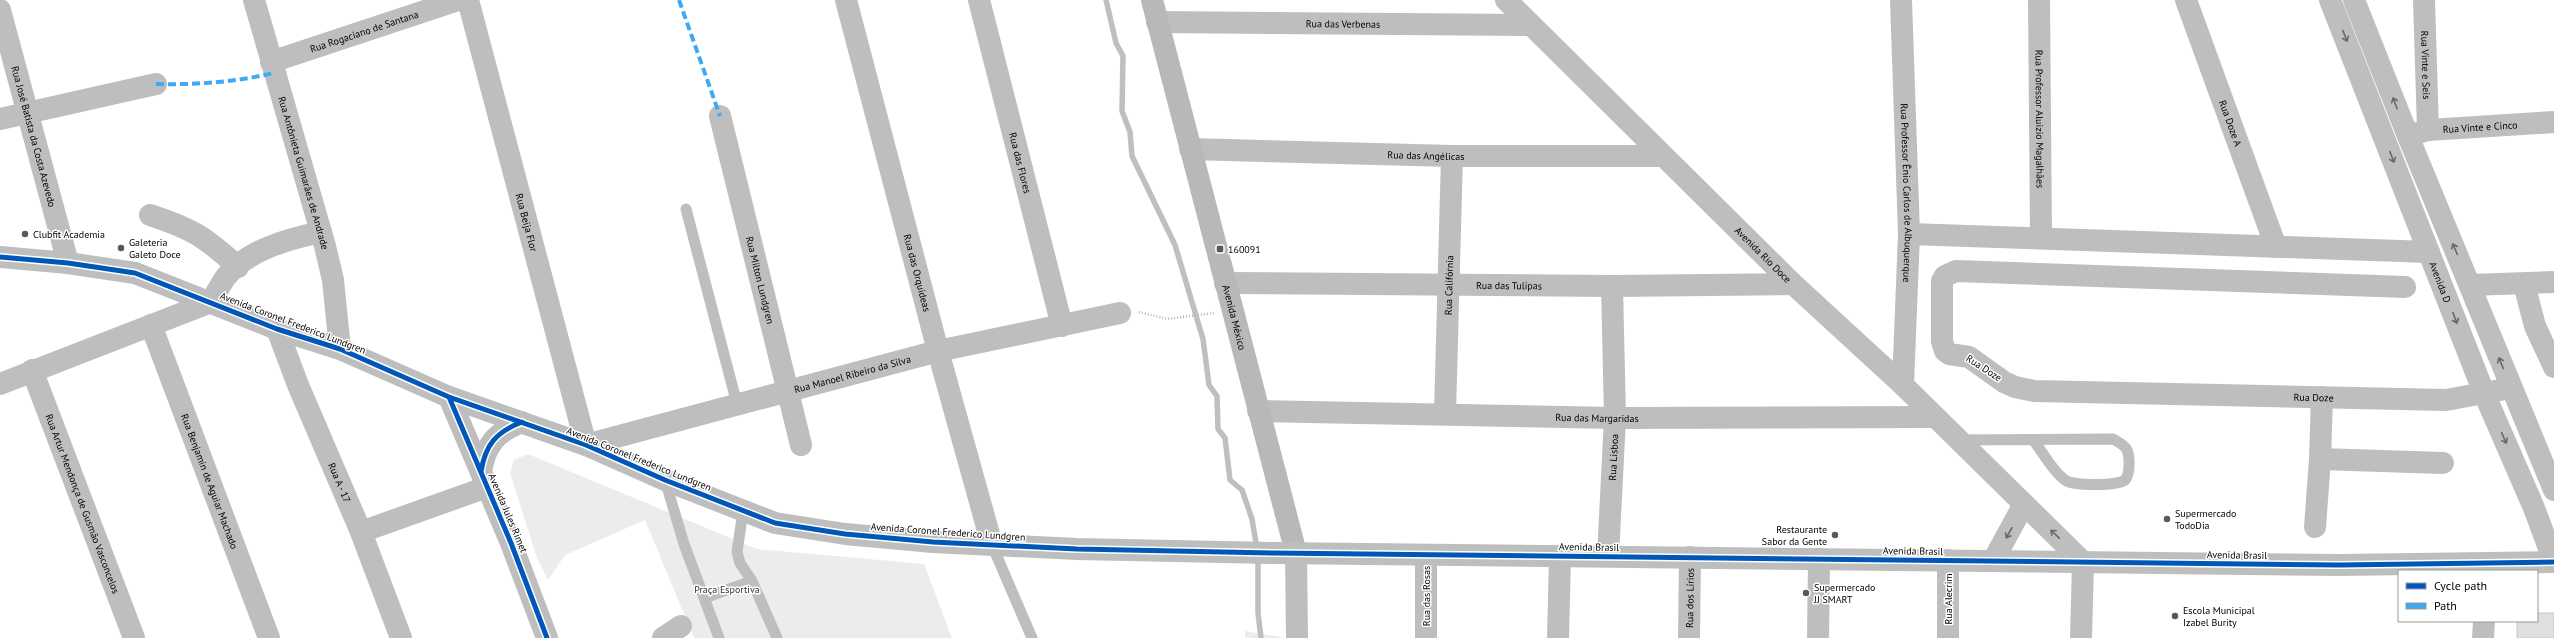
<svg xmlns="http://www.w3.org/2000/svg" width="2554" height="638" font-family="'PT Sans',sans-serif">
<rect width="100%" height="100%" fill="#fff"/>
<path fill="#ececec" d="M 528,454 L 757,549 L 924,564 L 952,638 L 694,638 L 645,520 L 565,555 L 548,580 L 537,558 L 510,473 L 514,460 Z
M 1245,631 L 1286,638 L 1245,638 Z"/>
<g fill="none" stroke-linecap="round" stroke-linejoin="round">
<path stroke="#bfbfbf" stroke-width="5.5" d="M 1106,0 L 1116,43 L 1123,56 L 1122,111 L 1130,132 L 1132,156 L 1175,245 L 1203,339 L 1209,385 L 1217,396 L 1218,429 L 1225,438 L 1230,480 L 1242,490 L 1252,519 L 1257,549
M 1258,558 L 1258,613 L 1261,638"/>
</g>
<path fill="#dfdfdf" stroke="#c7c7c7" d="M 2537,613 L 2554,613 L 2554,638 L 2517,638 L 2517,621 L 2537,621 Z"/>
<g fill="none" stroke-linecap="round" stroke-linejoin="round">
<path stroke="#b9b9b9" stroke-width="2.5" stroke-dasharray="1 2" stroke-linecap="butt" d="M 1139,312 L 1167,319 L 1214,313"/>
<path stroke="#bebebe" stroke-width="11" d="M 686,209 L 737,404
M 1960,440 L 2113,439 C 2118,442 2125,445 2127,450 C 2130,457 2130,475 2125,480 C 2118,486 2073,486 2065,480 C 2052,471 2043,452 2033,440
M 665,480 L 684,544 L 719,638
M 743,511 L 737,552 L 740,563 L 752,581 L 777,638
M 992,545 L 1032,638
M 704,598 L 752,581"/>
<g stroke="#bebebe" stroke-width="22">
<path id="s1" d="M 254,0 L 325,246 L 333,280 L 340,349"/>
<path id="s2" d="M 468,0 L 586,445 L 938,351 L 1120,313"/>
<path id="s3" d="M 846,0 L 938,351 L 992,545"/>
<path id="s4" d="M 979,0 L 1062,326"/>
<path id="s5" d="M 1901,0 L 1909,234 L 1903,385"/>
<path id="s6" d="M 2039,0 L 2041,237"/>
<path id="s7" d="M 2186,0 L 2276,247"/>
<path id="s8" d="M 2424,0 L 2428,130"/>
<path id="s9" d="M 0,10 L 68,263"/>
<path id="s10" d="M 1157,22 L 1529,25"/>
<path id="s11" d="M 271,62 L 458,0"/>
<path id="s12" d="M 720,116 L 801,445"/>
<path d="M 0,119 L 156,84"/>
<path id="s13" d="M 2408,136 L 2428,130 L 2554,122"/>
<path id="s14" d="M 1190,149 L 1452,156 L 1661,156"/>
<path d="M 150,215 C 193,229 205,237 238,267"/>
<path d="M 1909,234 L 2429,252"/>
<path id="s15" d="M 1225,283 L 1612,286 L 1793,284"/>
<path d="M 2524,284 L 2535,326 L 2554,367"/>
<path d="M 2470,285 L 2554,282"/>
<path id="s16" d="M 2405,287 L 1956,271 L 1945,276 L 1942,281 L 1942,341 L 1945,351 L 1949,354 L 1969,357 L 2004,382 L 2015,387 L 2034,391 L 2446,400 L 2511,388"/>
<path id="s17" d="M 151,325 L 269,638"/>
<path id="s18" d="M 277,329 L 298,385 L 361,532 L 401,638"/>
<path id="s19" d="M 32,370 L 134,638"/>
<path d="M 0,384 L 211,302 C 215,294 220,286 225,278 C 247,250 288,239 321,232"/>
<path d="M 2322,397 L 2320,459 L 2443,463"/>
<path id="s20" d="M 1258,411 L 1615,418 L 1935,417"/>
<path id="s21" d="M 1445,414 L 1452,156"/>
<path d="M 2315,527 L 2320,459"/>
<path d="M 361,532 L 487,487"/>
<path id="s22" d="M 1608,556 L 1615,418 L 1612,286"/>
<path d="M 663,638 L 681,626"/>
<path d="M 1426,638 L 1426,555"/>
<path d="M 1558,638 L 1560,556"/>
<path id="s23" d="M 1689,638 L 1690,557"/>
<path d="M 1818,638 L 1819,559"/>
<path d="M 1948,638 L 1948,560"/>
<path d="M 2081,638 L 2083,562"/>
<path d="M 2483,638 L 2484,621"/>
</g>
<g stroke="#bebebe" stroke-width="22">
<path id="s24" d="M 1506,0 L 1793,284 L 1903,385 L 2083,562"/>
<path id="s25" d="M 2330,0 L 2484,393 L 2534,508 L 2554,562"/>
<path d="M 2354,0 L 2408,136 L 2554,490"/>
<path d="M 449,397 L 511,543 L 547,638"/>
<path d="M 1296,553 L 1297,638"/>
<path d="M 1993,561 L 2024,504"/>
</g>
<path stroke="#b8b8b8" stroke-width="22" id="s26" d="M 1152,0 L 1296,553"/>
<path stroke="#bebebe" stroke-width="22" d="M 0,257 L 68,263 L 135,273 L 277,329 L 340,349 L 449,397 L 586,445 L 665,480 L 775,523 L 845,534 L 933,542 L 1077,549 L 1273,553 L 2340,565 L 2554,562
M 481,472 C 485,445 496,432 522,422"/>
<path stroke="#3fa9f5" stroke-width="4" stroke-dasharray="8 4" stroke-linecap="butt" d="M 679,0 L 720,116
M 156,84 C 196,85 235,82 274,73"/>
<defs>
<path id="cycleway" d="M 0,257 L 68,263 L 135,273 L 277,329 L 340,349 L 449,397 L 586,445 L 665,480 L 775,523 L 845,534 L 933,542 L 1077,549 L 1273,553 L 2340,565 L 2554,562
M 449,397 L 511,543 L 547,638
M 481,472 C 485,445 496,432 522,422"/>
</defs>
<use href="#cycleway" stroke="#fff" stroke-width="8"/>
<use href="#cycleway" stroke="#0057b8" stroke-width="5"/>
</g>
<defs><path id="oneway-shaft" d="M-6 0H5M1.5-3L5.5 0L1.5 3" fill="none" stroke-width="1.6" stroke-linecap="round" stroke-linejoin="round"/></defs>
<g stroke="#686868">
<use href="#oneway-shaft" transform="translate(2345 36) rotate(69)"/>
<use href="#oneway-shaft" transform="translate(2395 103) rotate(-111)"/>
<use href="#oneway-shaft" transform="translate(2392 157) rotate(69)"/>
<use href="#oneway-shaft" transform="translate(2455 249) rotate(-113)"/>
<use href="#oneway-shaft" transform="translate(2455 318) rotate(69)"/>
<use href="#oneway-shaft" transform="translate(2501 363) rotate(-112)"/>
<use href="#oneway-shaft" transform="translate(2504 438) rotate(66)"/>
<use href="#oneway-shaft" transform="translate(2009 533) rotate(119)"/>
<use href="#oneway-shaft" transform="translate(2055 534) rotate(-136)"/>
</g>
<g fill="#595959" stroke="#fff" stroke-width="1.5">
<circle cx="25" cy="234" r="4"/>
<circle cx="121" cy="248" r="4"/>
<rect x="1216" y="245" width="8" height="8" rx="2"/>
<circle cx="2167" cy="519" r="4"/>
<circle cx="1835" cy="535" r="4"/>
<circle cx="1806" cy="593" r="4"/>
<circle cx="2175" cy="616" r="4"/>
</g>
<g text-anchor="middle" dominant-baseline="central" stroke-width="3" stroke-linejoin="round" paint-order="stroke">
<g font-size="10" fill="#000" stroke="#fff">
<text stroke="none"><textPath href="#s10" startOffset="186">Rua das Verbenas</textPath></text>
<text stroke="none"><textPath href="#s11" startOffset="98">Rua Rogaciano de Santana</textPath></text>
<text stroke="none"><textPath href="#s8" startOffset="65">Rua Vinte e Seis</textPath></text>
<text stroke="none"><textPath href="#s6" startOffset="119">Rua Professor Aluizio Magalhães</textPath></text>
<text stroke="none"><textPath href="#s7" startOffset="131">Rua Doze A</textPath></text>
<text stroke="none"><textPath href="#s13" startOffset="73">Rua Vinte e Cinco</textPath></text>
<text stroke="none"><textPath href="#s9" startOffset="131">Rua José Batista da Costa Azevedo</textPath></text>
<text stroke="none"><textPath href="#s14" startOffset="236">Rua das Angélicas</textPath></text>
<text stroke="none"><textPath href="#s4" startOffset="168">Rua das Flores</textPath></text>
<text stroke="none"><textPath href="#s1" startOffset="180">Rua Antônieta Guimarães de Andrade</textPath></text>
<text stroke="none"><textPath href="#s5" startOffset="193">Rua Professor Ênio Carlos de Albuquerque</textPath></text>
<text stroke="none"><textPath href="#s2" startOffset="230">Rua Beija Flor</textPath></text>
<text stroke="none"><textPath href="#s24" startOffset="362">Avenida Rio Doce</textPath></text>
<text stroke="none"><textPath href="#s3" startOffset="282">Rua das Orquídeas</textPath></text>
<text stroke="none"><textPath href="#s12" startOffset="169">Rua Milton Lundgren</textPath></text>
<text stroke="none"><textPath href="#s25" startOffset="303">Avenida D</textPath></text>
<text stroke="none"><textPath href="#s21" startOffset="129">Rua Califórnia</textPath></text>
<text stroke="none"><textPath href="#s15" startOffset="284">Rua das Tulipas</textPath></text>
<text stroke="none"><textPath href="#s26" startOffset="328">Avenida México</textPath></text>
<text transform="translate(293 323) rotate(21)">Avenida Coronel Frederico Lundgren</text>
<text transform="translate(1984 368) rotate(33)">Rua Doze</text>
<text stroke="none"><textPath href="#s2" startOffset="736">Rua Manoel Ribeiro da Silva</textPath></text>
<text stroke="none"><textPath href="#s16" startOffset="917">Rua Doze</textPath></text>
<text stroke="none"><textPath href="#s20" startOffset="339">Rua das Margaridas</textPath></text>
<text stroke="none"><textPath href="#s22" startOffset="99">Rua Lisboa</textPath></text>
<text transform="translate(639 459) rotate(22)">Avenida Coronel Frederico Lundgren</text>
<text stroke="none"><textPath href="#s17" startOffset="167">Rua Benjamin de Aguiar Machado</textPath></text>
<text stroke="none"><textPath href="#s18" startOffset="166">Rua A - 17</textPath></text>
<text stroke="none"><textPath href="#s19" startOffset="143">Rua Artur Mendonça de Gusmão Vasconcelos</textPath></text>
<text transform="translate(508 513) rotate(67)">Avenida Jules Rimet</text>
<text transform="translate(948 532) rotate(4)">Avenida Coronel Frederico Lundgren</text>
<text transform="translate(1589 547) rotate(1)">Avenida Brasil</text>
<text transform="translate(1913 551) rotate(1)">Avenida Brasil</text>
<text transform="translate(2237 555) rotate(1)">Avenida Brasil</text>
<text transform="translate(1426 596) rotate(-90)">Rua das Rosas</text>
<text stroke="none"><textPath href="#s23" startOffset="40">Rua dos Lírios</textPath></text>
<text transform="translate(1948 599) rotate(-90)">Rua Alecrim</text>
</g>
<g font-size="10" fill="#000" stroke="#fff" text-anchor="start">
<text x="33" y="234">Clubfit Academia</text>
<text x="129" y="242">Galeteria<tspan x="129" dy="12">Galeto Doce</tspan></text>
<text x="1228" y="249">160091</text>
<text x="2175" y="513">Supermercado<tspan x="2175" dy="12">TodoDia</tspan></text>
<text x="1827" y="529" text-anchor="end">Restaurante<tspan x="1827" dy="12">Sabor da Gente</tspan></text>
<text x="1814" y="587">Supermercado<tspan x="1814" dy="12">JJ SMART</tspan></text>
<text x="2183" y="610">Escola Municipal<tspan x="2183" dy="12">Izabel Burity</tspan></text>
</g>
<g font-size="10" fill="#333" stroke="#fff">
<text x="727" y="589">Praça Esportiva</text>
</g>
</g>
<rect x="2398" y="570" width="140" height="52" fill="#ffffff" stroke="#999999"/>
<rect x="2406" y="583" width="20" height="6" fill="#0057b8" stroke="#999999"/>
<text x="2434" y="590" font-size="12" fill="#000000">Cycle path</text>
<rect x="2406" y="603" width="20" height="6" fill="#3fa9f5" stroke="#999999"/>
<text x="2434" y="610" font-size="12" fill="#000000">Path</text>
</svg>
